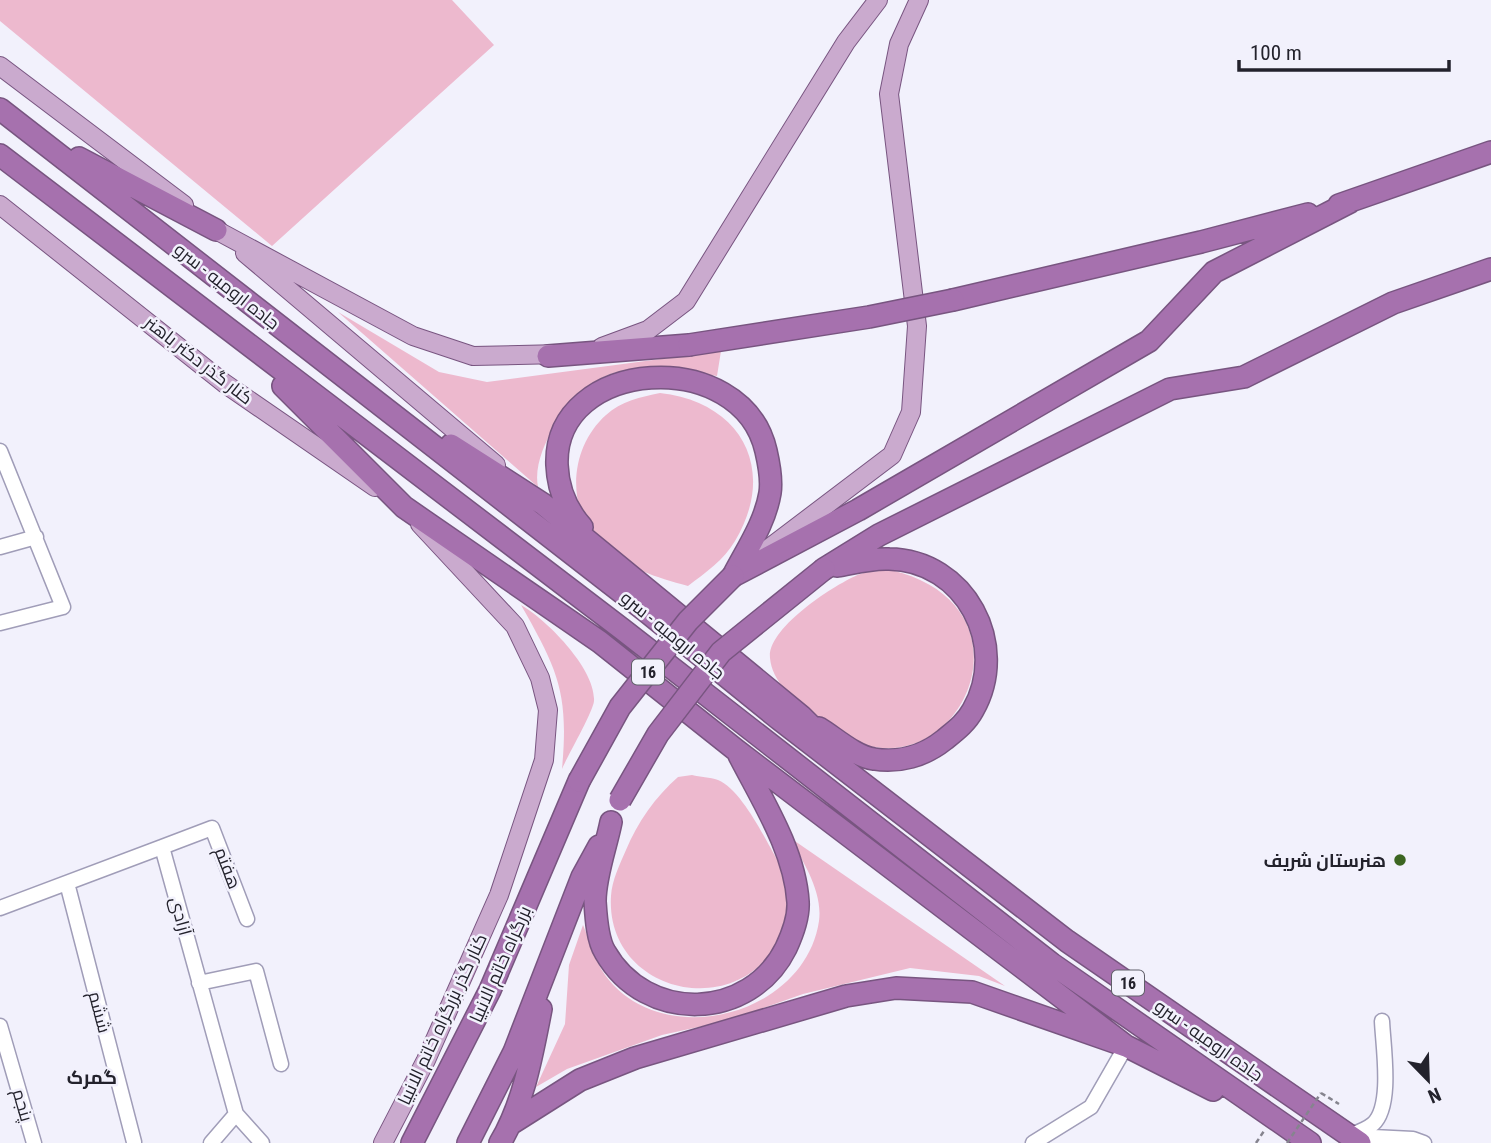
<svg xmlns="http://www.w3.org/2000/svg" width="1491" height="1143" font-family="'Roboto Condensed',Cairo,sans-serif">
<rect width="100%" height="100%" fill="#f2f1fc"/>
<path fill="#edb9ce" d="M 0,0 L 452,0 L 494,45 L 272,246 L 0,21 Z
M 338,312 L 439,372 L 487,382 L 721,351 L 717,376 C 645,365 596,355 554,427 C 544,444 534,467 538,487 Z
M 660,393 C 741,402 778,469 735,541 C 724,560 705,573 688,586 C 656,577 627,569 602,545 C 565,510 569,448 606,415 C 621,401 641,397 660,393 Z
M 891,570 C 1035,604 968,773 865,745 C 843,739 827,726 810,712 C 793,700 772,681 770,658 C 767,628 835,584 860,574 C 869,571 881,571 891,570 Z
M 521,605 C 546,619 596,669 594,701 C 593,712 568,755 562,769 C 569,693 558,670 521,605 Z
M 692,775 C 700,777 710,777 718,780 C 742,790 765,839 778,861 C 791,881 791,911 782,933 C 744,1025 605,995 611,896 C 612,880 620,864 626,850 C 637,823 656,796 678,777 Z
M 789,837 L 1005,986 L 979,976 L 910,968 L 803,994 L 730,1020 L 662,1035 L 567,1069 L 536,1087 L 565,1024 L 569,965 L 583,925 C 590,941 595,961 605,975 C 662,1053 805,1016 819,921 C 823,892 803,861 789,837 Z"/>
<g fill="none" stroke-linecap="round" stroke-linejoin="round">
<defs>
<path id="minor" d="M 0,451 L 63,607 L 0,623
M 0,547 L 36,537
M 162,847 L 212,828 L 247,919
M 67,883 L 134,1142
M 0,908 L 162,847 L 236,1114 L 262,1143
M 199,983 L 256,971 L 281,1064
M 0,1026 L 34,1143
M 1348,1136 C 1356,1133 1366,1130 1373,1124 C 1393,1106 1383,1046 1382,1021
M 1353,1136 L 1413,1139 L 1424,1143
M 211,1143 L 236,1114
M 1033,1143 L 1091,1107 L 1126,1046"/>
<path id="major" d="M 0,66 L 184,205
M 0,205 L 224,383 L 375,487
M 216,230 L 413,336 L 473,356 L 561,354
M 245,253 L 496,465
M 602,347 L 648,330 L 686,301 L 846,42 L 878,0
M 764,552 L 892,455 L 911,412 L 917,326 L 889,94 L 899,44 L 919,0
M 383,1143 L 426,1060 L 499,895 L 544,760 L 548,710 L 540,678 L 515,626 L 420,524"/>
<path id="highway" d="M 0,109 L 647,612 L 779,719 L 1067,941 L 1360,1143
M 0,155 L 622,629 L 1052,964 L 1310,1143
M 79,158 L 216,230
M 1339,205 L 1491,152
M 953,300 L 1201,242 L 1308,214
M 548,356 L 689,345
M 283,386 L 404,507 L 600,642 L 736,750 L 1126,1046
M 451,445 L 543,504 L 801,716 L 826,741
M 582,527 C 566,509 558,490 557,465 C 553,357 742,345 766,451 C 769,464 772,480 770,493 C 765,523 747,549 733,576
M 824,569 L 879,535 L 1170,389 L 1244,377 L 1393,303 L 1491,269
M 733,576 L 858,510 L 1149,341 L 1214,272 L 1350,202
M 819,728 C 834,737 856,757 874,759 C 899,763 924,756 944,740 C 955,731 966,723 973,710 C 1010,645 965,560 889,559 C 872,558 854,563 837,566
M 611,822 C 606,847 595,876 595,901 C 596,916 597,939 605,952 C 646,1024 750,1021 786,948 C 792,935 799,918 798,902 C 795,851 762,800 739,755
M 512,1123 L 580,1080 L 635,1058 L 846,996 L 896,988 L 972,992 L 1126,1046 L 1213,1090
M 412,1143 L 490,990 L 579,781
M 468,1143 L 514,1052 L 582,877 L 599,846
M 500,1143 C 524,1103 532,1054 541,1009"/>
</defs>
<use href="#minor" stroke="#a09db8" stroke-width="17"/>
<use href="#major" stroke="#785580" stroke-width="20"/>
<use href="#highway" stroke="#785580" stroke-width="24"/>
<path stroke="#85848e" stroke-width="2.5" stroke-dasharray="5 3.5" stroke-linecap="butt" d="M 1321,1093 L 1339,1104
M 1256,1143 L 1264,1131"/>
<use href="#minor" stroke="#fff" stroke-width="14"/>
<use href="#major" stroke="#caaace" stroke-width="18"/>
<use href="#highway" stroke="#a671ae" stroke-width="21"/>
<defs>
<path id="highway-bridge" d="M 689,345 L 869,317 L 953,300
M 579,781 L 620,707 L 688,621 L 733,576
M 620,800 L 658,734 L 721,652 L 824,569"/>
</defs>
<use href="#highway-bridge" stroke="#785580" stroke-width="24" stroke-linecap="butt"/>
<path stroke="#85848e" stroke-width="2.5" stroke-dasharray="5 3.5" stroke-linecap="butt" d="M 1287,1143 L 1321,1093"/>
<use href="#highway-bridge" stroke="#a671ae" stroke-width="21"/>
</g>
<circle fill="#3c6521" stroke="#f2f1fc" stroke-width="2.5" cx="1400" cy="860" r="7"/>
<g text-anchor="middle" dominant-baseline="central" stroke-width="5" stroke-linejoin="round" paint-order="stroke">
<g fill="#f2f1fc" stroke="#61606a" stroke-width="2">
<rect x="632" y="659.5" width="32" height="25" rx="5"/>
<rect x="1112" y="970.5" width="32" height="25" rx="5"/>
</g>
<g font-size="16" font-weight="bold" fill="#23222c">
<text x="648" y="672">16</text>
<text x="1128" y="983">16</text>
</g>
<g font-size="18" fill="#23222c" stroke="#f2f1fc">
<text transform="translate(227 286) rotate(38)">جاده ارومیه - سرو</text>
<text transform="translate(199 360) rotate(38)">کنار گذر دکتر باهنر</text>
<text transform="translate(673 635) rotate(39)">جاده ارومیه - سرو</text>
<text transform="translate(228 868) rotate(69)">هفتم</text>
<text transform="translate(181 916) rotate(75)">آزادی</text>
<text transform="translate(500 964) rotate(-66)">بزرگراه خاتم الانبیا</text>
<text transform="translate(100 1012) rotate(75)">ششم</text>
<text transform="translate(442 1019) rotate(-65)">کنار گذر بزرگراه خاتم الانبیا</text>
<text transform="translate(1209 1040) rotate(35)">جاده ارومیه - سرو</text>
<text transform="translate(23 1105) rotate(74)">پنجم</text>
</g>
<g font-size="18" font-weight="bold" fill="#23222c" stroke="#f2f1fc" text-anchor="end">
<text x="1386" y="860">هنرستان شریف</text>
</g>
<g font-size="19" font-weight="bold" fill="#23222c" stroke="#f2f1fc">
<text x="92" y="1077">گمرک</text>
</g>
</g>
<g transform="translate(1428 1080) rotate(157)" stroke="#f2f1fc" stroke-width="5" paint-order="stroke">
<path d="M0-5L12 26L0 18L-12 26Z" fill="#23222c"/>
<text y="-10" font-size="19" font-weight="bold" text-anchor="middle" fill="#23222c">N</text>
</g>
<path d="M1239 60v10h210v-10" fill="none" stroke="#23222c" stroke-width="3.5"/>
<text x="1250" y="60" font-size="21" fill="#23222c" stroke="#f2f1fc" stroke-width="5" paint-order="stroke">100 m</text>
</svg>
